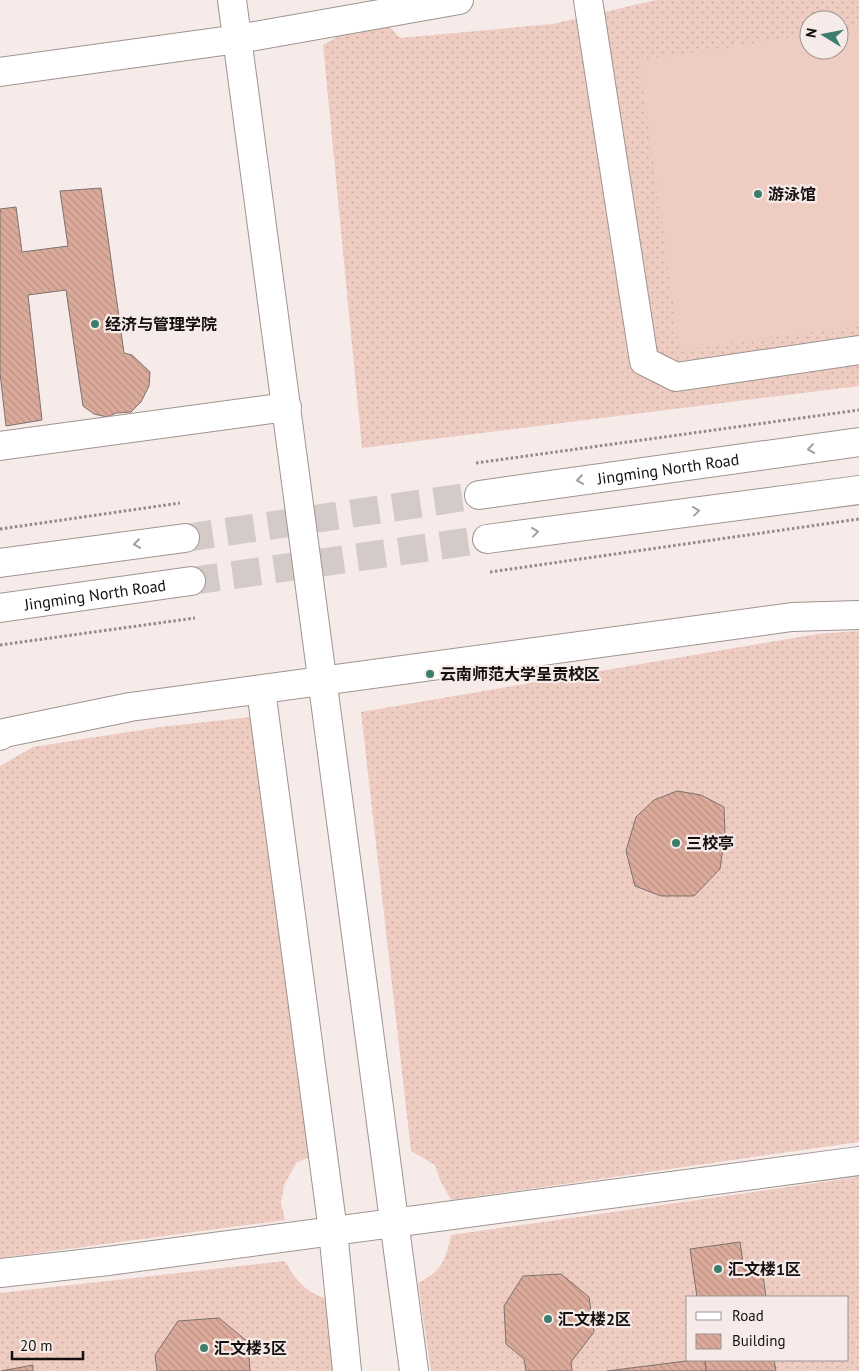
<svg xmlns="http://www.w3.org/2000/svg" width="859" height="1371" font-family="'PT Sans','Noto Sans SC',sans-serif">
<defs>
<pattern id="grass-dots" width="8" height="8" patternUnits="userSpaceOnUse" patternTransform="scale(1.25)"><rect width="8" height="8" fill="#eeccc1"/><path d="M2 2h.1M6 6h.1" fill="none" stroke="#cbaea5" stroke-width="1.8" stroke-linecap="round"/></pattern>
<pattern id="building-back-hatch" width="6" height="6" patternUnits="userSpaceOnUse" patternTransform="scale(1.25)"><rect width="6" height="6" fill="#dbaa9b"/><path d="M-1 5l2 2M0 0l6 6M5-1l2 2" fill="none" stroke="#bb9184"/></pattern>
</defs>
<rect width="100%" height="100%" fill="#f6ebe8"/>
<path fill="url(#grass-dots)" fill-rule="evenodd" d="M 656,0 L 859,0 L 859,386 L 362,448 L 323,45 L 378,14 L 400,38 L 553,24 ZM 809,20 L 839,20 L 839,50 L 809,50 Z
M 859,631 L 859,1142 L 451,1200 L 440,1180 L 435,1165 L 411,1151 L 361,712 L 817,634 Z
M 270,715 L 313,1156 L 297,1162 L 284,1185 L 281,1203 L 285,1220 L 0,1258 L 0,766 L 33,747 L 160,727 Z
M 859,1177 L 859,1371 L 431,1371 L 418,1283 C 441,1272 446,1260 451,1235 ZM 688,1297 L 848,1297 L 848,1360 L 688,1360 Z
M 285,1261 C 296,1281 306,1293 328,1299 L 338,1371 L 0,1371 L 0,1293 Z"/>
<path fill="#eeccc1" d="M 859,27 L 859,326 L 680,350 L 639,61 L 809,35 L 809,50 L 839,50 L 839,30 Z"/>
<path fill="url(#building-back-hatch)" stroke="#7c726f" d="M 101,188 L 124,353 L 132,355 L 150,372 L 149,386 L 141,402 L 131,412 L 116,413 L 107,417 L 94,414 L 83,406 L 66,290 L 28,295 L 42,420 L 6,426 L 0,373 L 0,209 L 16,207 L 22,252 L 68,246 L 60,191 Z
M 677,791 L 701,795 L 724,807 L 725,834 L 720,869 L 694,896 L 661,896 L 635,886 L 626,851 L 636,817 L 654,800 Z
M 740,1242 L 744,1270 L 762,1268 L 766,1297 L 697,1297 L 690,1249 Z
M 561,1274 L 589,1297 L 594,1332 L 571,1362 L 572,1371 L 526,1371 L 524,1359 L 506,1344 L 504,1306 L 523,1276 Z
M 219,1318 L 248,1342 L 250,1371 L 157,1371 L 155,1355 L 178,1321 Z
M 694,1360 L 705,1360 L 706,1371 L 607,1371 Z
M 705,1360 L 774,1360 L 776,1371 L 706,1371 Z
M 33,1365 L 33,1371 L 1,1371 Z"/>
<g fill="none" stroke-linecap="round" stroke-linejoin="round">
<path stroke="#d4cac7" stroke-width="28" stroke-dasharray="28 14" stroke-linecap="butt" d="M 185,538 L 479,495
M 191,581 L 487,539"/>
<defs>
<path id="minor" d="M 232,0 L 414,1371
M 588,0 L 644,361 L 676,377 L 859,350
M 0,72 L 238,39 L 459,0
M 0,446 L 287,407
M 261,690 L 333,1231 L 347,1371
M 0,736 L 4,733 L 130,707 L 792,617 L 859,615
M 0,1273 L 108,1261 L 859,1161"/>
<g id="major">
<path id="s1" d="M 479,495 L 859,442"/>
<path d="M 487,539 L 859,490"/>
<path d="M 0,563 L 185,538"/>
<path id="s2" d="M 0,608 L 191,581"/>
</g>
</defs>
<use href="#minor" stroke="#9e9490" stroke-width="30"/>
<use href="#major" stroke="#9e9490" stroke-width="30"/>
<path stroke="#918a88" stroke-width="3" stroke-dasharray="2.5 2.5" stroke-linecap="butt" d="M 476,463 L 859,410
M 0,529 L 180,503
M 490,572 L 859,519
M 0,645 L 195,618"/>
<use href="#minor" stroke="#fff" stroke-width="28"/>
<use href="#major" stroke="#fff" stroke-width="28"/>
</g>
<defs><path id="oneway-chevron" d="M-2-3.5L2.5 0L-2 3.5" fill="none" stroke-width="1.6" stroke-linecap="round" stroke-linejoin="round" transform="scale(1.25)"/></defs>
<g stroke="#a19f9f">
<use href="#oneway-chevron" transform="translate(811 449) rotate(172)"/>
<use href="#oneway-chevron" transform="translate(580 480) rotate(172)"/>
<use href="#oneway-chevron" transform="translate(696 511) rotate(-7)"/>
<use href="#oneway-chevron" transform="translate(535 532) rotate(-7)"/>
<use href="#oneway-chevron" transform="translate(137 544) rotate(172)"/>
</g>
<g fill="#3d7d6c" stroke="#f6ebe8" stroke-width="2">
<circle cx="758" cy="194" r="5"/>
<circle cx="95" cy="324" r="5"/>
<circle cx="430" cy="674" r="5"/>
<circle cx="676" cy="843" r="5"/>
<circle cx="718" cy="1269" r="5"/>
<circle cx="548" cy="1319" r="5"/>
<circle cx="204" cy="1348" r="5"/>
</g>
<g text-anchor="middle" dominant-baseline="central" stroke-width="4.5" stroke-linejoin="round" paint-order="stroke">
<g font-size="16" font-weight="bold" fill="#13100f" stroke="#f6ebe8" text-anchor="start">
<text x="768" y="194">游泳馆</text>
<text x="105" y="324">经济与管理学院</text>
<text x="440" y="674">云南师范大学呈贡校区</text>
<text x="686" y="843">三校亭</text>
<text x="728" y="1269">汇文楼1区</text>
<text x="558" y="1319">汇文楼2区</text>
<text x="214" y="1348">汇文楼3区</text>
</g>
<g font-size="16" fill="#13100f" stroke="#f6ebe8">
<text stroke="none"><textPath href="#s1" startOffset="191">Jingming North Road</textPath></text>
<text stroke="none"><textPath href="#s2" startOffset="96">Jingming North Road</textPath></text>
</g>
</g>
<rect x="686" y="1296" width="162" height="65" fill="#f6ebe8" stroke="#9b9391"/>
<rect x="696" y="1312" width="25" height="8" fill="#ffffff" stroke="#9b9391"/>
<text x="732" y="1321" font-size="15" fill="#13100f">Road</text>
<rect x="696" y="1334" width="25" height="15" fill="url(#building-back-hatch)" stroke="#9b9391"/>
<text x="732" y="1346" font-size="15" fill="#13100f">Building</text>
<g transform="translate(824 35) rotate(280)"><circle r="24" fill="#f6ebe8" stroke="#9b9391"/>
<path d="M0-4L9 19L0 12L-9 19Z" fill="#3d7d6c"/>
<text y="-8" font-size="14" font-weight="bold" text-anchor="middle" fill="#13100f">N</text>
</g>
<path d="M12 1351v8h71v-8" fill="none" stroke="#13100f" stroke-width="2.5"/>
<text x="20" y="1351" font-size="15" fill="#13100f" stroke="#f6ebe8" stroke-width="4" paint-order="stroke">20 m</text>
</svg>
